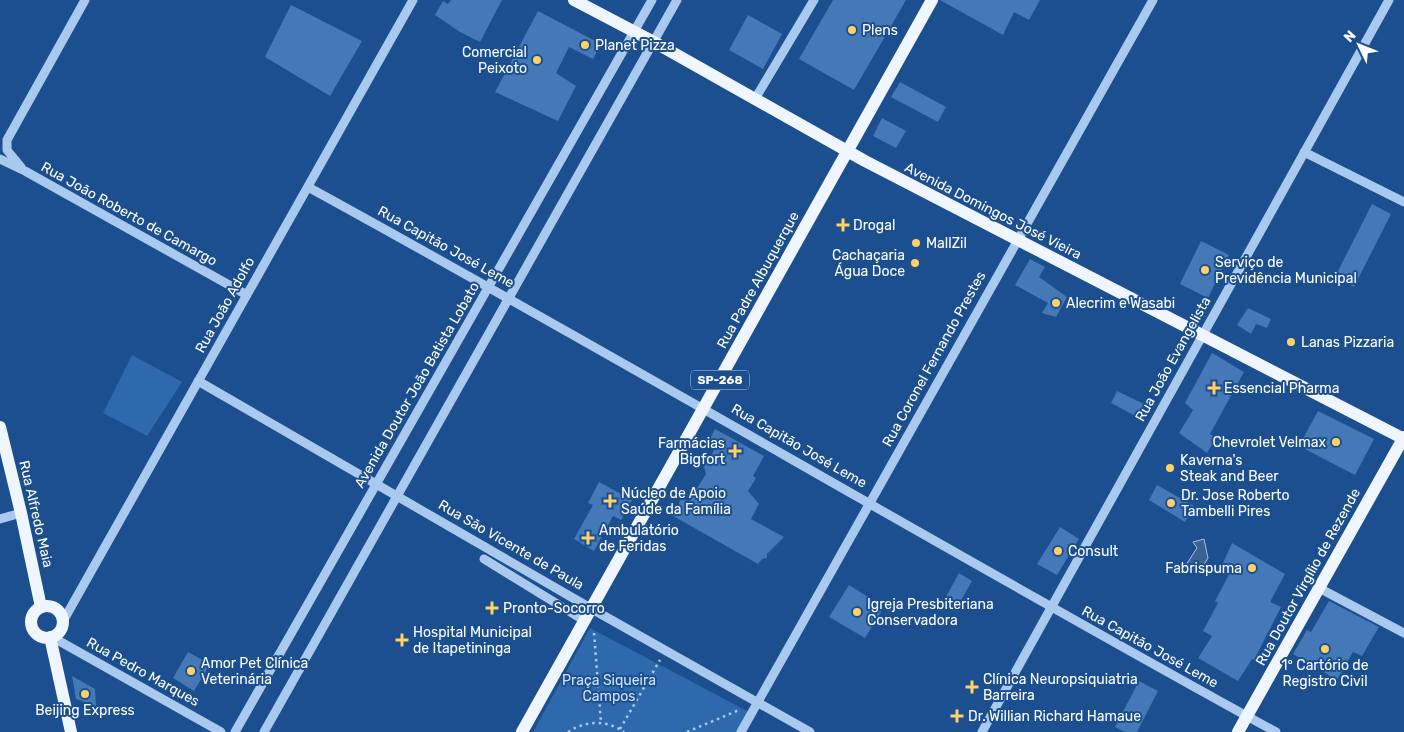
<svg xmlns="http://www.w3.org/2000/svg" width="1404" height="732" font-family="Rubik,sans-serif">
<rect width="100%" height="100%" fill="#1b4f8f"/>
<path fill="#2e69ad" d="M 132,355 L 182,382 L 147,436 L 103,413 Z
M 590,628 L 751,713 L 740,732 L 533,732 Z"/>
<path fill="#3c6290" stroke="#9cc4f0" d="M 1204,539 L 1208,558 L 1199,573 L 1186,565 L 1197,548 L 1193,542 Z"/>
<path fill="#4478b7" d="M 451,0 L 502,0 L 480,42 L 460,32 L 435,15 L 443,1 L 448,4 Z
M 833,0 L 906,0 L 854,90 L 799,59 Z
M 940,0 L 1040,0 L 1029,20 L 1014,12 L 1003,35 Z
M 291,5 L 362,41 L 330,96 L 265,57 Z
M 538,11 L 601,44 L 593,59 L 569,47 L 556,73 L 576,86 L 558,121 L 495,92 Z
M 748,15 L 782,34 L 763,69 L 729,50 Z
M 900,82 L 946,107 L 938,122 L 891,97 Z
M 882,118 L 906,131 L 896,148 L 873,136 Z
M 1372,204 L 1391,214 L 1354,287 L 1335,277 Z
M 1201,241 L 1229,255 L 1208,298 L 1180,284 Z
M 1030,259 L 1045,267 L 1039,277 L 1067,297 L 1056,317 L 1042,313 L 1048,303 L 1015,285 Z
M 1248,308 L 1271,319 L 1267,328 L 1256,324 L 1251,334 L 1237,325 Z
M 1212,353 L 1244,372 L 1210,434 L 1216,438 L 1207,453 L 1179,433 L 1193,410 L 1185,403 Z
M 1117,391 L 1146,405 L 1139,418 L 1111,403 Z
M 1318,411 L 1374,439 L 1355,475 L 1299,446 Z
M 715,429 L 764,456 L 753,476 L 756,478 L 748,491 L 759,504 L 751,519 L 784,537 L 767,554 L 767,558 L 762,559 L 758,564 L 673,516 L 681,499 L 689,501 L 706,474 L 704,467 L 715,449 L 707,445 Z
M 599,482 L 632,500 L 621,520 L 613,516 L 594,551 L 574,539 L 593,505 L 588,503 Z
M 1157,485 L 1194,506 L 1185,522 L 1149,500 Z
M 1060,527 L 1079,539 L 1057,575 L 1037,564 Z
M 1232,543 L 1285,574 L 1270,602 L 1281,607 L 1254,660 L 1252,659 L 1238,681 L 1198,658 L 1212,636 L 1203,631 L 1218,603 L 1215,601 L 1232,569 L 1223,563 Z
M 959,573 L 972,581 L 955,611 L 942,604 Z
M 849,585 L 884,607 L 865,638 L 829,617 Z
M 1329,601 L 1379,627 L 1362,656 L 1353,652 L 1337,680 L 1293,654 L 1307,630 L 1311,632 Z
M 188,652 L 210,664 L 194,691 L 173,678 Z
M 72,676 L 95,689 L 96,706 L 76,699 Z
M 1139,681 L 1158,691 L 1137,732 L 1125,732 L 1115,727 Z"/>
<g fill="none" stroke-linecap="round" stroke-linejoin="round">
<path stroke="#a9c9ee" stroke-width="2.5" stroke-dasharray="2.5 4" stroke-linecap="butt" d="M 594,633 L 601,723
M 620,729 L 660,660
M 568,732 C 586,720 607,720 624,732
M 687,732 L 739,710"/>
<path stroke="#a9c9ee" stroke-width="9" d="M 755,99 L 814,0
M 1304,152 L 1404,202
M 0,159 L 25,171 L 247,295
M 21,167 L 7,150 L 7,140 L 85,0
M 308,187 C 633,365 951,554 1276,732
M 198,381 L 592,609 L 810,732
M 0,519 L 21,513
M 484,559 L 585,621
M 1319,588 L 1404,633
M 62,623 L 413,0
M 52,637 L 221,732
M 235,732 L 652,0
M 264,732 L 677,0
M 741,732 L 1153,0
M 982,732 L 1389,0"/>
<path stroke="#f0f6ff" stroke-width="12" d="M 574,0 L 654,42 L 865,161 L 1404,439
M 0,427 L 21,513 L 41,607
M31 622a16 16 0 1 1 32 0a16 16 0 1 1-32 0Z
M 50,637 L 71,732
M 522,732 L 932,0
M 1238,732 L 1404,437"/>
</g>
<g fill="#ffd166" stroke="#1b4f8f" stroke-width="2">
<circle cx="852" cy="30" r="5"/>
<circle cx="585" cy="45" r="5"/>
<circle cx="537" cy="60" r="5"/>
<path d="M840.5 217.5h5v5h5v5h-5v5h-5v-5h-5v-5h5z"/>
<circle cx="916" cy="243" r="5"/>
<circle cx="915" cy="263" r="5"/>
<circle cx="1205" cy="270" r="5"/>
<circle cx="1056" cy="303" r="5"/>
<circle cx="1291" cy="342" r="5"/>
<path d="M1211.5 380.5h5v5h5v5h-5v5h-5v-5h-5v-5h5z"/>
<circle cx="1336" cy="442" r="5"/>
<path d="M732.5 443.5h5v5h5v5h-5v5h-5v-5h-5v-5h5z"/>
<circle cx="1170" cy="468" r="5"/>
<path d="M607.5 493.5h5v5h5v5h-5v5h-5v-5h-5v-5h5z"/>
<circle cx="1171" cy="503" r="5"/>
<path d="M585.5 530.5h5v5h5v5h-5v5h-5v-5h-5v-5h5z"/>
<circle cx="1058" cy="551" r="5"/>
<circle cx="1252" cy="568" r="5"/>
<path d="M489.5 600.5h5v5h5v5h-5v5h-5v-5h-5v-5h5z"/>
<circle cx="857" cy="612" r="5"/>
<path d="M399.5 632.5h5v5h5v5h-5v5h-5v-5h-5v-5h5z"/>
<circle cx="1325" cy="649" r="5"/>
<circle cx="191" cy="671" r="5"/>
<path d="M969.5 679.5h5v5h5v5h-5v5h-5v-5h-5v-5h5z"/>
<circle cx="85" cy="694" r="5"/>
<path d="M954.5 708.5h5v5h5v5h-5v5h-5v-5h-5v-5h5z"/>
</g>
<g text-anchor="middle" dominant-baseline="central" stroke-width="4" stroke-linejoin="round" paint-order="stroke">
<rect fill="#1b4f8f" stroke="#bbcadd" stroke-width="1" x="691" y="370.5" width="58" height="19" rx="4"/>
<g font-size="12" font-weight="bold" fill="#fff">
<text x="720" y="380">SP-268</text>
</g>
<g font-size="14" fill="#fff" stroke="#1b4f8f" text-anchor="start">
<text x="862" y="30">Plens</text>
<text x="595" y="45">Planet Pizza</text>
<text x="527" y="52" text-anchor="end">Comercial<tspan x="527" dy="16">Peixoto</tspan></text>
<text x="853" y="225">Drogal</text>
<text x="926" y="243">MallZil</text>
<text x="905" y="255" text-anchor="end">Cachaçaria<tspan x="905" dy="16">Água Doce</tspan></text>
<text x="1215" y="262">Serviço de<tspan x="1215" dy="16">Previdência Municipal</tspan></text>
<text x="1066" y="303">Alecrim e Wasabi</text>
<text x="1301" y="342">Lanas Pizzaria</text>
<text x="1224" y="388">Essencial Pharma</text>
<text x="1326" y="442" text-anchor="end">Chevrolet Velmax</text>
<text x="725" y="443" text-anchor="end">Farmácias<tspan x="725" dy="16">Bigfort</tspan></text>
<text x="1180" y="460">Kaverna's<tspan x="1180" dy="16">Steak and Beer</tspan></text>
<text x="621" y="493">Núcleo de Apoio<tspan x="621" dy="16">Saúde da Família</tspan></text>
<text x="1181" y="495">Dr. Jose Roberto<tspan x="1181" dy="16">Tambelli Pires</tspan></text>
<text x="599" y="530">Ambulatório<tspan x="599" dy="16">de Feridas</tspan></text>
<text x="1068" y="551">Consult</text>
<text x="1242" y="568" text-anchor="end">Fabrispuma</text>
<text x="867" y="604">Igreja Presbiteriana<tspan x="867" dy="16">Conservadora</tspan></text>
<text x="503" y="608">Pronto-Socorro</text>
<text x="413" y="632">Hospital Municipal<tspan x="413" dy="16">de Itapetininga</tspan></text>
<text x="201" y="663">Amor Pet Clínica<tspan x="201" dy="16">Veterinária</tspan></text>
<text x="1325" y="665" text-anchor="middle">1° Cartório de<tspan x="1325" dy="16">Registro Civil</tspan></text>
<text x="983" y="679">Clínica Neuropsiquiatria<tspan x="983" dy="16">Barreira</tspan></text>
<text x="85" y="710" text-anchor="middle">Beijing Express</text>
<text x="968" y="716">Dr. Willian Richard Hamaue</text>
</g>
<g font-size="14" fill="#fff" stroke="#1b4f8f">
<text transform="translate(993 211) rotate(27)">Avenida Domingos José Vieira</text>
<text transform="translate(129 214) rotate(29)">Rua João Roberto de Camargo</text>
<text transform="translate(446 247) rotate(29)">Rua Capitão José Leme</text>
<text transform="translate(758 280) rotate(-61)">Rua Padre Albuquerque</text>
<text transform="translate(225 305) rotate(-61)">Rua João Adolfo</text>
<text transform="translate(934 359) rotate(-61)">Rua Coronel Fernando Prestes</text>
<text transform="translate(1173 359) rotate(-61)">Rua João Evangelista</text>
<text transform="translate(417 385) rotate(-60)">Avenida Doutor João Batista Lobato</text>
<text transform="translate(799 446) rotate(30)">Rua Capitão José Leme</text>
<text transform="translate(36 514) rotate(77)">Rua Alfredo Maia</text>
<text transform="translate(511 545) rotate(30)">Rua São Vicente de Paula</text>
<text transform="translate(1308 577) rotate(-61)">Rua Doutor Virgílio de Rezende</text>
<text transform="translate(1150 647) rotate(29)">Rua Capitão José Leme</text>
<text transform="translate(143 672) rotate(29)">Rua Pedro Marques</text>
</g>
<g font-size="14" fill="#cfe3fa" stroke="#1b4f8f">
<text x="609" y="680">Praça Siqueira<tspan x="609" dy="16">Campos</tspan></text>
</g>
</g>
<g transform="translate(1359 45) rotate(313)" stroke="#1b4f8f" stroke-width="4" paint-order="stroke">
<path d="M0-4L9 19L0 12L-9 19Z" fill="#ffffff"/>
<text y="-8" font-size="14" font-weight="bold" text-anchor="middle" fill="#ffffff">N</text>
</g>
</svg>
